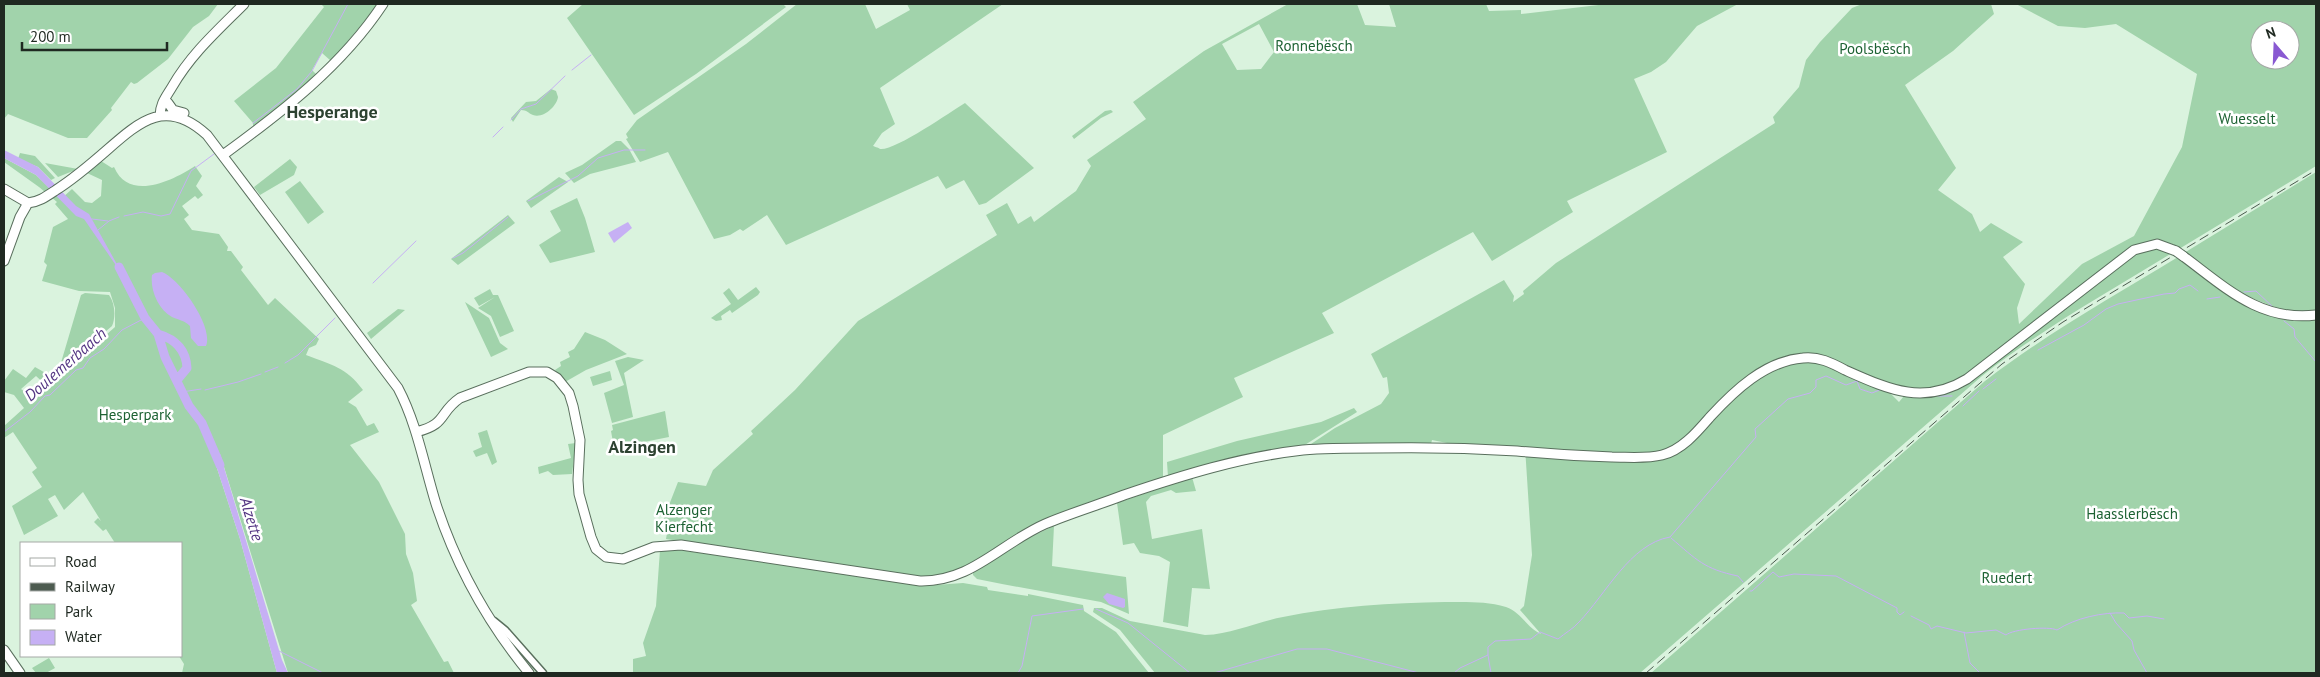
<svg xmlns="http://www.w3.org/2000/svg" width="2320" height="677" font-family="'PT Sans',sans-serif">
<rect width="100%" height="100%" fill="#daf3de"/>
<path fill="#a1d3ab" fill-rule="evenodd" d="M 4,4 L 218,4 L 209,16 L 193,27 L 168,59 L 137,83 L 134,84 L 131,82 L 111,108 L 112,110 L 87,138 L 68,138 L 8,114 L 4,119 Z
M 321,4 L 379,4 L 331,61 L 322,53 L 312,70 L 316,74 L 299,91 L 253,128 L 253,123 L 234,101 L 276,68 L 324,7 Z
M 583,4 L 783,4 L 786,7 L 696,74 L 634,115 L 567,18 Z
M 797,4 L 865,4 L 876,29 L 910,10 L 907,4 L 1003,4 L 880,88 L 895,124 L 882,133 L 873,146 C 873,146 879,148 880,149 C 895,151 950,112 965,103 L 1034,168 L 986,203 L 979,205 L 964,180 L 946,189 L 938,176 L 786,245 L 767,215 L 743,231 L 740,229 L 730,235 L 714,239 L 668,152 L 640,162 L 626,139 L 628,138 L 626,134 L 637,120 L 746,44 Z
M 1288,4 L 1357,4 L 1365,25 L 1396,27 L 1389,4 L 1486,4 L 1489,11 L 1521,10 L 1521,14 L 1607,4 L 1738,4 L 1697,26 L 1666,62 L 1651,72 L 1634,79 L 1667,152 L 1567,201 L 1573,212 L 1492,261 L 1473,232 L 1322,313 L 1334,333 L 1234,378 L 1243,397 L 1163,435 L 1163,478 C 1125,492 1085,503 1048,518 C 1000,538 972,576 918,578 L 666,539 L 668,527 L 662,523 L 678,482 L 706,486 L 713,470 L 753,434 L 751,431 L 795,390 L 858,321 L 997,235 L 986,215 L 1007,203 L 1018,224 L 1031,216 L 1034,222 L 1076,191 L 1091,166 L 1087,160 L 1146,119 L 1133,102 L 1204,51 ZM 1259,24 L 1274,52 L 1261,69 L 1237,70 L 1222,44 Z
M 1862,4 L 1991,4 L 1994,14 L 1953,51 L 1905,85 L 1956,168 L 1938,190 L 1972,214 L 1980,232 L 1991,223 L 2023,242 L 2003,257 L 2025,284 L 2017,308 L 2019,324 L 2082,264 L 2134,236 L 2182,147 L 2197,74 L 2116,24 L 2085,28 L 2058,26 L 2016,4 L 2316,4 L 2316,166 L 2179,249 L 2174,246 L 2174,244 L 2151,242 L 1959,382 L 1923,390 L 1884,387 L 1899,402 L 1904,396 L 1935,395 L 1954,389 L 2133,255 L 2152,247 L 2172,253 C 2108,292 2042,329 1982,376 L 1640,673 L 1155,673 L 1120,630 L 1093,612 L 1094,608 L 1102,608 L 1130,621 L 1205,635 C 1232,634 1256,622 1283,617 C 1335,606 1392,603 1445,602 C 1466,602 1486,601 1506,607 C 1521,612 1527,628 1541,634 L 1520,610 L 1524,606 L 1532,555 L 1525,447 L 1447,443 L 1432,440 L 1431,444 L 1311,446 L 1311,444 L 1335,428 L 1381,404 L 1389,393 L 1387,377 L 1383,378 L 1371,354 L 1504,280 L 1514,296 L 1513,302 L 1524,294 L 1523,291 L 1556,263 L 1775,123 L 1773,117 L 1799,87 L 1806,60 L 1820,42 L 1852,8 ZM 2260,30 L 2290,30 L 2290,60 L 2260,60 Z
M 551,89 L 556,91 L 558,97 C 557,106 543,119 533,115 C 528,113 527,110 521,110 L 513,122 L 511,118 L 526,102 L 536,101 Z
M 1111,110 L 1113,112 L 1101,118 L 1074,139 L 1072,136 L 1105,111 Z
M 616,141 L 621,141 L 629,149 L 636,162 L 590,174 L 574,183 L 565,173 L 582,165 Z
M 20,153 L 35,156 L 55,178 L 51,180 L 38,167 L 18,159 Z
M 4,158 L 36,175 L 61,199 L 72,189 L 85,202 L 92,203 L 101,196 L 102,180 L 87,173 L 101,161 L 112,168 L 114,167 C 129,202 172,181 195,166 L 202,176 L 196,186 L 203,195 L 198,199 L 195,196 L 182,206 L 189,215 L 184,219 L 192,230 L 219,234 L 228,247 L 227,251 L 231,251 L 243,267 L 241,270 L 268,305 L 275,298 L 319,339 L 316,345 L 309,348 L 306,355 C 332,365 346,367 363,390 L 348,402 L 356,407 L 367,426 L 374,423 L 379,432 L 350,445 L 379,482 L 405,534 L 406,554 L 413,573 L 417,601 L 411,605 L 444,662 L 448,661 L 454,673 L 288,673 L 220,454 L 213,456 L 240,539 L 277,673 L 182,673 L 184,664 L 179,656 L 181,656 L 181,543 L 115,543 L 106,529 L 103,531 L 94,522 L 98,518 L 101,521 L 83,492 L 64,510 L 55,495 L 48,499 L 58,516 L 24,535 L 12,506 L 42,487 L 32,472 L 37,468 L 13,432 L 4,438 L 4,426 L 24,408 L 14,395 L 4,392 L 4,381 L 13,369 L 26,378 L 35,367 L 56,379 L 115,327 L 115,308 L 110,292 L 79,291 L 42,281 L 47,265 L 44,262 L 53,227 L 68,219 L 55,204 L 57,202 L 39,187 L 4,162 ZM 36,376 L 48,387 L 35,399 L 21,389 Z
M 290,159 L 297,167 L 294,175 L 260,195 L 254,187 Z
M 45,163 L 78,169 L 58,177 Z
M 2316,172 L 2316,311 C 2291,316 2270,305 2247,296 L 2245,298 L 2184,253 Z
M 559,177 L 568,182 L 531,208 L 526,201 Z
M 300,181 L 324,212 L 308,224 L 285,192 Z
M 577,198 L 585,218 L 595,252 L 550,263 L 539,245 L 561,231 L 550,211 Z
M 508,215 L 515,223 L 458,265 L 451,259 Z
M 2178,257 L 2241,304 L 2243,302 L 2316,317 L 2316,673 L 1651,673 L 1985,381 C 2046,334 2112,297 2178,257 Z
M 756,287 L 760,292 L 758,295 L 732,313 L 730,310 L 721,316 L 722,320 L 716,321 L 711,318 L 731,304 L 723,293 L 729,288 L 738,300 Z
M 490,289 L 493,295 L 498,295 L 514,331 L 500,337 L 491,316 L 478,308 L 495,297 L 479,306 L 474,298 Z
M 85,293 L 109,295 C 115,303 116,317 112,326 L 64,367 L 60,366 L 81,295 Z
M 465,302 L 489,318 L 500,343 L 508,349 L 491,357 Z
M 398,309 L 405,310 L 371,339 L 367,333 Z
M 585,332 L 605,340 L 627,354 L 586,370 L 565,382 L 555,370 L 561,366 L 560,362 L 570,357 L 568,352 L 574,349 Z
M 628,357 L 644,360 L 624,373 L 633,417 L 612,423 L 604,393 L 624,385 L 615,361 Z
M 610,371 L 612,380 L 593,386 L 590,377 Z
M 1354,408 L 1357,412 L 1300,448 L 1205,465 L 1168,477 L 1167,462 L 1237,441 L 1321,422 Z
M 665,411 L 669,437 L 614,448 L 611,431 L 613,430 L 612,425 Z
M 487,430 L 497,462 L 492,465 L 487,453 L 476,457 L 473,451 L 482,447 L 478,433 Z
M 576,443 L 572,474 L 553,475 L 548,471 L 539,474 L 538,467 L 571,458 L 568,444 Z
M 1192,477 L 1196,491 L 1176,493 L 1171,490 L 1151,496 L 1146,502 L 1152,539 L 1202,529 L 1210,589 L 1192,588 L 1188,627 L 1163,622 L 1170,562 L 1159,556 L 1140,553 L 1134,543 L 1123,545 L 1117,503 Z
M 1054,526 L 1052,566 L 1126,577 L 1129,614 L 1101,602 L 1002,584 L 977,579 L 973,575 L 973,572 L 1024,540 Z
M 660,550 L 680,550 L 922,586 L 963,583 L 987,587 L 988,590 L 1028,596 L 1028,594 L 1083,605 L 1084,611 L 1116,632 L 1149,673 L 633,673 L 633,659 L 646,656 L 643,643 L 656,606 Z
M 49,658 L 55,668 L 46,673 L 36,673 L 32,668 Z"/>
<path fill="#c6b0f4" d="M 4,150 L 38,167 L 76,206 L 89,214 L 124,277 L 84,219 L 76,216 L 36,175 L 4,158 Z
M 628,222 L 632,228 L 614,243 L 608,233 Z
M 162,272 C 180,279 214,327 206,346 L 198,346 L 191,338 L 190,326 C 184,320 178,320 172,317 C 158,309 150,290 152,275 L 155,273 Z
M 220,454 L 282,660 L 288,673 L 277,673 L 240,539 L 213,456 Z
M 1107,593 L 1125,599 L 1125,607 L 1123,608 L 1109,604 L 1103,597 Z"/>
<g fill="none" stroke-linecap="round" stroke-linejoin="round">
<path stroke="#c6b0f4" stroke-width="1" d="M 572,70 L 591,55
M 511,120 L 521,109 L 536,104 L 565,76
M 253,123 L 297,89 L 312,71 L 348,4
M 493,137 L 503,127
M 528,201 L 578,176 L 598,158 L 624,150 L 645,150
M 124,216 L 143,212 L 161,216 L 170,214 L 191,171 L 214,154
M 92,219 L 108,221
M 98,230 L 109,221 L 119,217
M 453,258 L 463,253 L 508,217
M 373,283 L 416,241
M 2244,292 L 2256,291 L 2274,308
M 2207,299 L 2220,297
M 2284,321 L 2294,329 L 2295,337 L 2316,362
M 2038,350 L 2084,325 L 2106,309 L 2118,304 L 2164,294 L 2175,293 L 2179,289 L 2190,285 L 2198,291
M 285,363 L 298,355 L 335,318
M 265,372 L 278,367
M 1983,389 L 1996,379
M 205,390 L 238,382 L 261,374
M 182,392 L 201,389
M 1891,393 L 1914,397
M 1938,396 L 1952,396
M 1963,406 L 1979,391
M 4,432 L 30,412 L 45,396 L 50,395 L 76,370 L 83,368 L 90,358 L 104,349 L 122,330 L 145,318
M 1671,538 C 1697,560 1704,569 1738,576 L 1743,582
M 1750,591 L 1752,591 L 1773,572 L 1779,577 L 1794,574 L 1836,576 L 1897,608 L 1897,612 L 1900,615 L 1904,612
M 1096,609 L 1128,623 L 1190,673
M 2110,613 L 2116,623 L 2132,641 L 2134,650 L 2147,673
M 1911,616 L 1929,625 L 1931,629 L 1937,626 L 1966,633 L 1996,630 L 2006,635 C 2013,629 2049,626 2057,630 C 2075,618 2103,612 2124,613 L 2129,618 L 2147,616 L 2164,619
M 1964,632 L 1970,663 L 1980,673
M 279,651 L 323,673
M 1488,655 L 1491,673
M 1018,673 L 1022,666 L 1032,616 L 1083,609
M 1214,673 L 1297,649 L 1327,649 L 1419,673
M 1454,673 L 1460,668 L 1488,655 L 1488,647 L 1495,641 L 1531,639 L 1540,632 L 1558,639 C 1565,633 1573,629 1579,622 C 1606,594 1630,544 1670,537 L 1756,437 L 1755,429 L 1788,399 L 1810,393 L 1816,387 L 1816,380 L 1826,376 L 1846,385 L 1857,381 L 1860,389 L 1872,393 L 1882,389"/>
<path stroke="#c6b0f4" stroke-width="9" d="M 119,267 L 145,318 L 158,334 L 165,357 L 189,406 L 202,423 L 220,465
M 158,334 C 175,339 186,350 187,368 L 177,380"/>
<defs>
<path id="minor" d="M 494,621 L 505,630 L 543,673"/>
<path id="major" d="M 168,103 L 173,110 L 184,113
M 160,116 C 160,104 166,97 172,87 C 191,54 217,31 244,4
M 223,155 C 282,112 342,66 383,4
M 4,189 L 28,203 C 39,202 47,196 56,190 C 75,178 91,164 107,150 C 141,120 167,98 207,135 L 398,388 C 417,424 424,465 436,504 C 456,565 488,623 529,673
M 2183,256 C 2225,287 2260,322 2316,315
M 4,261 L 20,217 L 28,203
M 416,432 C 448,424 438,413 460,398 L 529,372 L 547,372 L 557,378 L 569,393 L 573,406 L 580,440 L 578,480 L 579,494 L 591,537 L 596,549 L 606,557 L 623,559 L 654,547 L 681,545 L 920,581 C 971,582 1000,544 1045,524 C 1071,513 1098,505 1124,495 C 1183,475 1241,457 1303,450 C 1327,448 1352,448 1376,448 C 1424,447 1470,448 1517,451 C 1549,454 1580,456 1612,457 C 1629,457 1646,459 1662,455 C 1682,450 1697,432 1710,417 C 1734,391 1765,361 1803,358 C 1818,356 1832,363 1845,370 C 1888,389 1923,406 1967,379 L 2134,250 L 2157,244 L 2176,251
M 4,650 L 20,673"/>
</defs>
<use href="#minor" stroke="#596f5d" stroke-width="9"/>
<use href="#major" stroke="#596f5d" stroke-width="11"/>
<use href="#minor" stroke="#fff" stroke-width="6"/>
<use href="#major" stroke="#fff" stroke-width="9"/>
<path stroke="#4d5b50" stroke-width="1" stroke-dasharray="10 5" stroke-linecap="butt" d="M 1646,673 L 2002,364 L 2063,322 L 2316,170"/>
<defs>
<path id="major-bridge" d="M 2176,251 L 2183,256"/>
</defs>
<use href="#major-bridge" stroke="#596f5d" stroke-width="11" stroke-linecap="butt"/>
<use href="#major-bridge" stroke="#fff" stroke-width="9"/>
</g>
<g text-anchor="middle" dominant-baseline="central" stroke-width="5" stroke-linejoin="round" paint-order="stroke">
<g font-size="15" fill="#1d6233" stroke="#fff">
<text x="1314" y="45">Ronnebësch</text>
<text x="1875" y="48">Poolsbësch</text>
<text x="2247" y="118">Wuesselt</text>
<text x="135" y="414">Hesperpark</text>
<text x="684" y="509">Alzenger<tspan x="684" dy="17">Kierfecht</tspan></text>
<text x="2132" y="513">Haasslerbësch</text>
<text x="2007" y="577">Ruedert</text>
</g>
<g font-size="16" font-style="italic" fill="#533482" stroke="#fff">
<text transform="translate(65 364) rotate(-41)">Doulemerbaach</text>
<text transform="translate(252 519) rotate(73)">Alzette</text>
</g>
<g font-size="18" font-weight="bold" fill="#2d4231" stroke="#fff">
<text x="332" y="111">Hesperange</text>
<text x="642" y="446">Alzingen</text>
</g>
</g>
<rect width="2320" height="677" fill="none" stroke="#1f2921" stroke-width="10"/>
<rect x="20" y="542" width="162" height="115" fill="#ffffff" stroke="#a5a9a6"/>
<rect x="30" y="558" width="25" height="8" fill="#ffffff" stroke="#a5a9a6"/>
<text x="65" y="567" font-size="15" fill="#1f2921">Road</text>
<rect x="30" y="583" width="25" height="8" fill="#4d5b50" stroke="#a5a9a6"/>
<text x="65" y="592" font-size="15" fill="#1f2921">Railway</text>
<rect x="30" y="604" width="25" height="15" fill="#a1d3ab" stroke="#a5a9a6"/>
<text x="65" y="617" font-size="15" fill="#1f2921">Park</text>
<rect x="30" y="630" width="25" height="15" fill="#c6b0f4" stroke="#a5a9a6"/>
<text x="65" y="642" font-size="15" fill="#1f2921">Water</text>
<g transform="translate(2275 45) rotate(341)"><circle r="24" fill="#ffffff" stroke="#a5a9a6"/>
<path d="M0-4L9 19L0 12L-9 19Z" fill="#8959d2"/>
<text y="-8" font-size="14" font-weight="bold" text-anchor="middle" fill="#1f2921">N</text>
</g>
<path d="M22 42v8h145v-8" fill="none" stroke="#1f2921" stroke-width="2.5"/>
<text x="30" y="42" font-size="15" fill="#1f2921" stroke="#ffffff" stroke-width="4" paint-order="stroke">200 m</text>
</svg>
